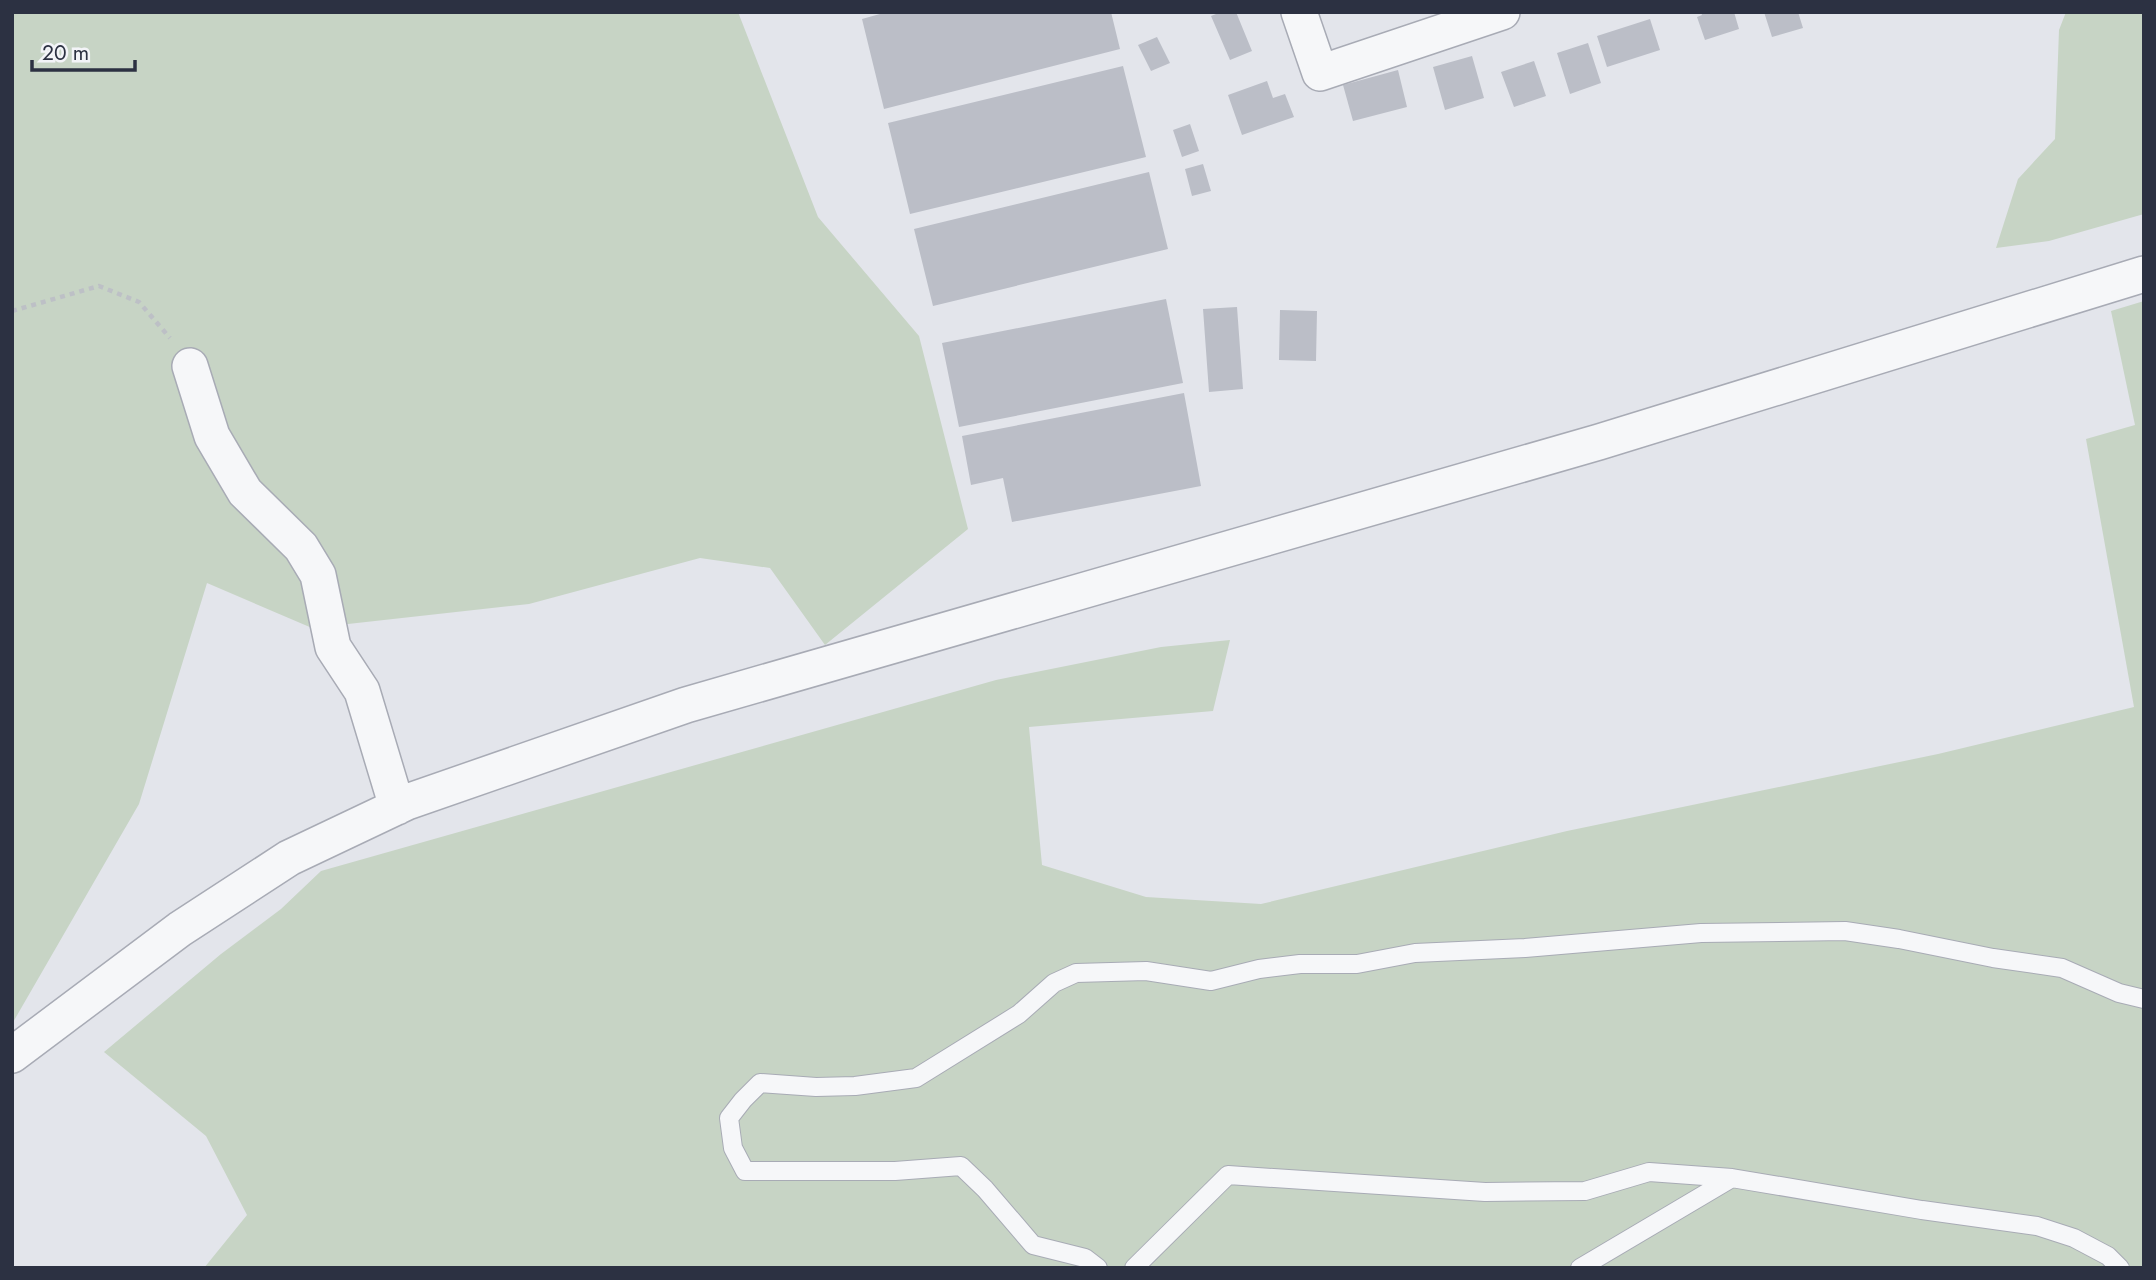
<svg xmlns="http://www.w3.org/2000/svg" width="2156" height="1280" font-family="Jost,sans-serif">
<rect width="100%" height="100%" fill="#e3e5eb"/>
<path fill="#c7d4c5" d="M 12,12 L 738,12 L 818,217 L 919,336 L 968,529 L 825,645 L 770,568 L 700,558 L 529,604 L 312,628 L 207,583 L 139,804 L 12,1024 Z
M 2066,12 L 2144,12 L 2144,214 L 2049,241 L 1996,248 L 2018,179 L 2055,139 L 2059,30 Z
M 2144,301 L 2144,1268 L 204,1268 L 247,1215 L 206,1136 L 104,1052 L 221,954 L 281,909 L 321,871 L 996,680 L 1161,647 L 1230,640 L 1213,711 L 1029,727 L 1042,865 L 1146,897 L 1261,904 L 1567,831 L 1938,754 L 2134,707 L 2086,439 L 2135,425 L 2111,311 Z"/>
<path fill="#bbbec7" d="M 887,12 L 1111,12 L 1120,49 L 884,109 L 862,19 Z
M 1221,12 L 1236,12 L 1252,51 L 1230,60 L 1211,16 Z
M 1701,12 L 1734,12 L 1739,29 L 1705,40 L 1697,17 L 1702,15 Z
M 1764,12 L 1798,12 L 1803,28 L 1772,37 Z
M 1650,19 L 1660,50 L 1607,67 L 1597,36 Z
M 1157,37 L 1170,63 L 1151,71 L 1138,45 Z
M 1588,43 L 1601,83 L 1570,94 L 1557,53 Z
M 1472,56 L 1484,98 L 1445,110 L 1433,67 Z
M 1534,61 L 1546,96 L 1514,107 L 1501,72 Z
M 1123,66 L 1146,157 L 910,214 L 888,123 Z
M 1398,70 L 1407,107 L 1353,121 L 1343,85 Z
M 1267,81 L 1273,98 L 1285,94 L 1294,117 L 1242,135 L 1228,95 Z
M 1190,124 L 1199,151 L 1182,157 L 1173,130 Z
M 1203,164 L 1211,191 L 1192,196 L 1185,169 Z
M 1149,172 L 1168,249 L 933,306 L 914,229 Z
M 1166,299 L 1183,383 L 959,427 L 942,343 Z
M 1237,307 L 1243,389 L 1209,392 L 1203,309 Z
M 1280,310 L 1317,311 L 1316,361 L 1279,360 Z
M 1184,393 L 1201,486 L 1012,522 L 1003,478 L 971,485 L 962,436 Z"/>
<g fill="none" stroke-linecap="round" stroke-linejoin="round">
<defs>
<path id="service" d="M 1098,1268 L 1085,1258 L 1033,1245 L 985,1189 L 961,1166 L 895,1171 L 745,1171 L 733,1148 L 729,1118 L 743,1100 L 760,1083 L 816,1087 L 855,1086 L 916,1078 L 1019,1014 L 1054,983 L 1076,973 L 1146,971 L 1211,981 L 1259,969 L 1300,964 L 1357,964 L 1415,953 L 1525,948 L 1701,933 L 1845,931 L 1899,939 L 1993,958 L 2062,968 L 2119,993 L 2144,999
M 1134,1268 L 1228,1175 L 1485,1192 L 1585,1191 L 1649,1172 L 1732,1178 L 1922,1210 L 2037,1226 L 2074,1238 L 2108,1256 L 2120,1268
M 1580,1268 L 1732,1178"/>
<path id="minor" d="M 1299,12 L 1320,73 L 1502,12
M 190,366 L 212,436 L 245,492 L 301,547 L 318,575 L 333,647 L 362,691 L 397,807
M 12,1055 L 180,929 L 289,858 L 407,802 L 686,705 L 1599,442 L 2144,274"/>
</defs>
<use href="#service" stroke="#a8abb5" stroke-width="20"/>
<use href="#minor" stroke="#a8abb5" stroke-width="38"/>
<path stroke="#bdc0c6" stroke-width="4.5" stroke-dasharray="5 5" stroke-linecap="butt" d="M 12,311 L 99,286 L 139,302 L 170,338"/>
<use href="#service" stroke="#f6f7f9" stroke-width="18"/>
<use href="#minor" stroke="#f6f7f9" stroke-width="35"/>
</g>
<rect width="2156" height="1280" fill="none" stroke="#2c3142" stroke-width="28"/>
<path d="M32 60v10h103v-10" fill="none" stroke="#2c3142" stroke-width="3.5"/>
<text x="42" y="60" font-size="21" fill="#2c3142" stroke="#f3f4f8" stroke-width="5" paint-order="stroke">20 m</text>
</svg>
